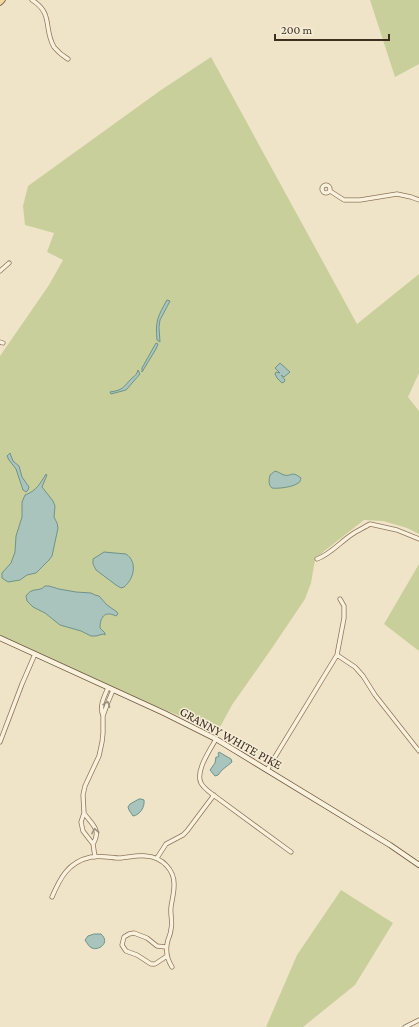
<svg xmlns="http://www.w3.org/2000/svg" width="419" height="1027" font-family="'Crimson Pro',serif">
<rect width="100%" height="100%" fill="#f0e4c8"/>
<path fill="#c9cf9b" d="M 370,0 L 419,0 L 419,64 L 395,77 Z
M 211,57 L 357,324 L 419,274 L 419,373 L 408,397 L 419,411 L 419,534 L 407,528 L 383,521 L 364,520 L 323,552 L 315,560 L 311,583 L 305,599 L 272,648 L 232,705 L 220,727 L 216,725 L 203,727 L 192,721 L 129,695 L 0,635 L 0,356 L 49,285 L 63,260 L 47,252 L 54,233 L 25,225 L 23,206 L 28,186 L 161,90 Z
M 419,564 L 419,651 L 384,624 Z
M 341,890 L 393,923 L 355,985 L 303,1027 L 266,1027 L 297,955 Z"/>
<path fill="#a9c4bc" stroke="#6f938a" d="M 167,300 L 170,301 L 160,320 L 159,327 L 160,342 L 157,340 C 155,321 158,316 167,300 Z
M 156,343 L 158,344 L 156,349 L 142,372 L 142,368 Z
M 280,363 L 290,372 L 284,377 L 281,375 L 285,380 L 284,382 L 282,383 L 277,378 L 275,374 L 276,372 L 280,373 L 275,368 Z
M 138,370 L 140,374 L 126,390 L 111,394 L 110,392 C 124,390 123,387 132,378 C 135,376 137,374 138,370 Z
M 10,453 L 13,461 L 19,466 L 22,477 L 29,487 L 28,490 L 26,492 L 23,490 L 16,469 L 9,460 L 7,456 Z
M 275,471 C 279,472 281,474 284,475 C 292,477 291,470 301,478 C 300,480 301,482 298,483 C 294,487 277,489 272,488 C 268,485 269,479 270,475 Z
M 46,474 L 47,475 L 42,487 L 53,501 L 55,506 L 54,517 L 57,523 L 58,528 L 52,556 L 49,560 L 36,573 L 27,575 L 20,580 L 8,582 L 2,578 L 2,573 L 11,563 L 15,552 L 16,536 L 22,517 L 22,502 L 25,495 C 36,491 40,484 46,474 Z
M 104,552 L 126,554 C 138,562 134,579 124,587 L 121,588 L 116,585 L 96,570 L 93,564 L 93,559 Z
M 45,586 L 49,586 L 59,589 L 76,592 L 91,593 L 95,595 L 99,596 L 107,605 L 117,612 L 118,614 L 116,616 C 104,610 100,618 100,628 L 105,633 L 105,635 L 103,634 L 96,636 L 91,636 L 81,631 L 60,625 L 45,613 L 33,607 L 27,601 L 26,596 C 33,586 38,593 45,586 Z
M 219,752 L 231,759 L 232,762 L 222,770 L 218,775 L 215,776 L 210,770 L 215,763 L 216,757 L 218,757 L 219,756 L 218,754 Z
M 139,799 L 141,799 L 144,800 C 145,807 140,815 133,816 L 129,810 L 128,807 L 130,804 Z
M 94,934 L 101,934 C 111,943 98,951 92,948 C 89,947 87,943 85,940 L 88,936 Z"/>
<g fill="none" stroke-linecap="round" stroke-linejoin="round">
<defs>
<path id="street" d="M 32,0 C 54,14 43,28 54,47 C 58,52 63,56 68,59
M322 189a4 4 0 1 1 8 0a4 4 0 1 1-8 0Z
M 330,191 L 344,200 L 360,200 L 397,194 L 411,197 L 419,200
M 0,271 L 9,263
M 0,342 L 3,343
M 317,559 C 331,554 341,541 354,533 C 359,530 365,527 370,524 L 397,530 L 419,539
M 337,655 L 355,667 L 363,676 L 375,695 L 419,751
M 108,688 C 104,697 99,706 103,716 L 108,702 L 113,690
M 216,739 C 210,750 195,771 201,783 C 203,787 208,791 212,794 L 291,852
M 0,742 L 22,684 L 35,654
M 267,770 L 337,655 L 344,618 L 344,606 L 340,599
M 84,813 C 91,824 102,829 93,844 L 83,831 L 81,822 L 84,813 L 83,795 L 85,786 L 99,756 L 102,742 L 103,733 L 103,716
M 93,844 L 95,857
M 157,858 L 166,844 L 183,835 L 187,831 L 214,795
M 52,897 C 60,878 68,862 91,857 C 101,855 111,858 121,858 C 130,857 138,855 146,856 C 162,857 175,870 174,886 C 174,893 172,900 171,907 C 170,915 173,922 171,929 C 171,933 169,937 168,940 C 165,950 167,959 172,967
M 166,947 L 157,946 L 147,938 L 134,933 L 129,934 L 124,937 L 122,945 L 126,951 L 137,955 L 151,964 L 155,964 L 167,956
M 405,1027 L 419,1020"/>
<path id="secondary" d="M 0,638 L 164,713 L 216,739 L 390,845 L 419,865"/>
<path id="primary" d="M 0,2 L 2,0"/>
</defs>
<use href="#street" stroke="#8d765c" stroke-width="5"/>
<use href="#secondary" stroke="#6f573f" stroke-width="6"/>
<use href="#primary" stroke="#5b4430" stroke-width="7"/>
<use href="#street" stroke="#faf1dc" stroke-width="3.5"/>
<use href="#secondary" stroke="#faf1dc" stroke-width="4.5"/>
<use href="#primary" stroke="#f3d9a0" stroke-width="5.5"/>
</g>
<defs><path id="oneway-chevron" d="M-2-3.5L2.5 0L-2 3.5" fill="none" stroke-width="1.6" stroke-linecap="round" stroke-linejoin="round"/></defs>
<g stroke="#9c907e">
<use href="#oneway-chevron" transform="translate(107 704) rotate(-69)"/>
<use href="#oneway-chevron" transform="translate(95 831) rotate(-100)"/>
</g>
<g text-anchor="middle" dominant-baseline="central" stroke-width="3" stroke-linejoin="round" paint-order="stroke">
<g font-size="13" fill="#3d2e20" stroke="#f7eed8">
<text transform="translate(231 738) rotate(29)">GRANNY WHITE PIKE</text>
</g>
</g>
<path d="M275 34v6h114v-6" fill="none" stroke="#3d2e20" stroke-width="2"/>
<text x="281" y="34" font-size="12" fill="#3d2e20" stroke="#f7eed8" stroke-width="3" paint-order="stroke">200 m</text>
</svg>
